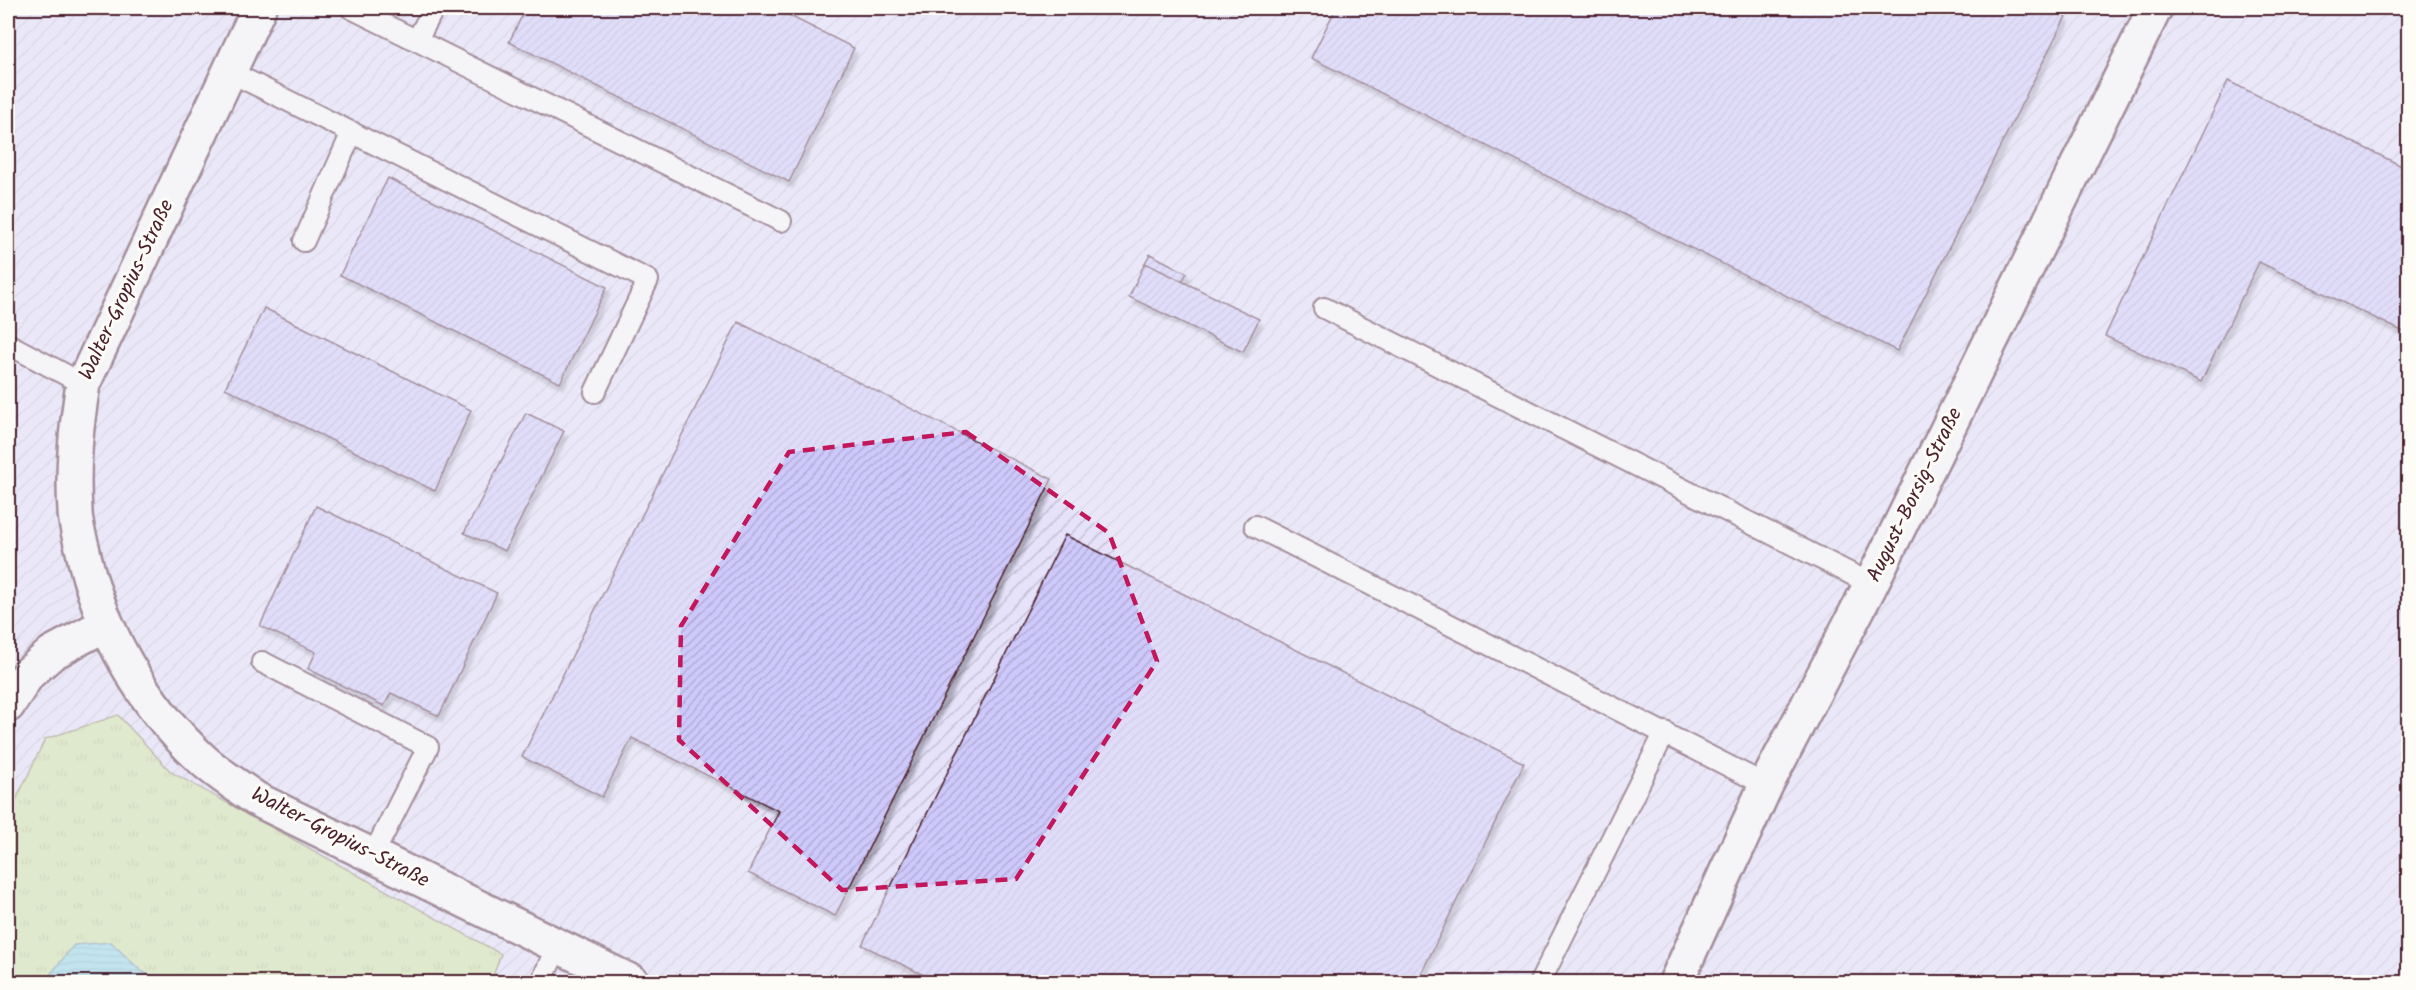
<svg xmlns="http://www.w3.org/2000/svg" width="2416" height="990" font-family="Kalam,sans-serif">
<defs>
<pattern id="industrial-furrows" width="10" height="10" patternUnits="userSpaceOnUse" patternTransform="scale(1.5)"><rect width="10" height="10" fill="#e5e2f9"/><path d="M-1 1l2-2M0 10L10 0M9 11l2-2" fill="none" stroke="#c6c1d6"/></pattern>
<pattern id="grass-tufts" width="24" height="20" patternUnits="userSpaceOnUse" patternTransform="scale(1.5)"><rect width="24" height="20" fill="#cde499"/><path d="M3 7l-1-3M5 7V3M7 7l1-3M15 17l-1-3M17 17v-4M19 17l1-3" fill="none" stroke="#b2c384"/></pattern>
<pattern id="water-rules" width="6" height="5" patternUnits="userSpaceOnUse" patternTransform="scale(1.5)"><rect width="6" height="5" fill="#89d9e3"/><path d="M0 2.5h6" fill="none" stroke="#78bac3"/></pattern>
<pattern id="building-hatch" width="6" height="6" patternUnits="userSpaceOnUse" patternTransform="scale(1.5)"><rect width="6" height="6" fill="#cec9fb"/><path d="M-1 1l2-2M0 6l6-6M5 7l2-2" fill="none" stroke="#b2acd7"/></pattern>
<filter id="shadow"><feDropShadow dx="3.5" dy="6" stdDeviation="1.5" flood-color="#0004"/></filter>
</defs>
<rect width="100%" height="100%" fill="#efedf8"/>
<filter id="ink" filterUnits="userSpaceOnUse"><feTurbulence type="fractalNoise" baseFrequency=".0167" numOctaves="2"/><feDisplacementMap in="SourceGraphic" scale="12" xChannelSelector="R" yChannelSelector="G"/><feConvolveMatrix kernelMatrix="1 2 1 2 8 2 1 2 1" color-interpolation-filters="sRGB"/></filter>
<g filter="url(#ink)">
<path fill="url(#industrial-furrows)" d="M 8,8 L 2408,8 L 2408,982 L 8,982 Z"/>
<path fill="url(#grass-tufts)" stroke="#8c8262" stroke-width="1.5" d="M 118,715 L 171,772 L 501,954 L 491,982 L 8,982 L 8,817 L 45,739 Z"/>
<path fill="url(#water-rules)" stroke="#708f99" stroke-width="1.5" d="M 111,942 L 141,971 L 166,982 L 49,982 L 49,976 L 74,945 Z"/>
<path fill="url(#building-hatch)" stroke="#4a1f2b" stroke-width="1.5" filter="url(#shadow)" d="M 526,8 L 774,8 L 854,48 L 789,182 L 509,42 Z
M 1336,8 L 2049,8 L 2066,16 L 1897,351 L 1311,58 Z
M 2228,81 L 2408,169 L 2408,334 L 2259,262 L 2201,382 L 2105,336 Z
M 388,178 L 607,287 L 560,383 L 340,275 Z
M 1150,254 L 1187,273 L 1182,281 L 1145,263 Z
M 1145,263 L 1259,319 L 1243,352 L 1129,297 Z
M 264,308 L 471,410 L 435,491 L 225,388 Z
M 738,322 L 1052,479 L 835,916 L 748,873 L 779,811 L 632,738 L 602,797 L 522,757 Z
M 526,413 L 564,431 L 505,551 L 464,533 Z
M 316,506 L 497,593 L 439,716 L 391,693 L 384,706 L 308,669 L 316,652 L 260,626 Z
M 1065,535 L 1524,763 L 1417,982 L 938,982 L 862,945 Z"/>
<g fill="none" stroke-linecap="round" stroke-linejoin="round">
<defs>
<path id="lane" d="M 351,8 L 781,221
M 417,40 L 434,8
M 228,71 L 648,280 L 595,392
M 304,241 L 352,132
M 1324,308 L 1871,584
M 8,344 L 83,384
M 1255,526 L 1766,785
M 262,662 L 428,747 L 373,855
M 541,982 L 558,945
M 1540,982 L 1665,732"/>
<path id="street" d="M 259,8 L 83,384 C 76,428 72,467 75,511 C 75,523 79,535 82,547 C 99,628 143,706 204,761 C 220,775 239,787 256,799 L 632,982
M 8,705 L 28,674 L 52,653 L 106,624
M 1676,982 L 1766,785 L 1871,584 L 2155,8"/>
</defs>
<use href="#lane" stroke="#4a1f2b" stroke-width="24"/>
<use href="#street" stroke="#4a1f2b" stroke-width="38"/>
<use href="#lane" stroke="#fdfcf7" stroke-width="20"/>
<use href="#street" stroke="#fdfcf7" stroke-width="33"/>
</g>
</g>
<path d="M0 0H2416V990H0ZM 966,432 L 1109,533 L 1157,661 L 1016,879 L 842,890 L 679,740 L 681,626 L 789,452 Z" fill="#efedf8" fill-opacity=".55" fill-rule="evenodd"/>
<path fill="none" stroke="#c2185b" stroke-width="4.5" stroke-dasharray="12 8" stroke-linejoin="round" d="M 966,432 L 1109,533 L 1157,661 L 1016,879 L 842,890 L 679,740 L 681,626 L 789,452 Z"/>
<g text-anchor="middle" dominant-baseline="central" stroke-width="6" stroke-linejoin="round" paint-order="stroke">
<g font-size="21" fill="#4a1f2b" stroke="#fdfcf7">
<text transform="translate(127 290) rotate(-65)">Walter-Gropius-Straße</text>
<text transform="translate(1915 495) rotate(-64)">August-Borsig-Straße</text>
<text transform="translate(340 838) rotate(27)">Walter-Gropius-Straße</text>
</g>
</g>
<rect width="2416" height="990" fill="none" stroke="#fdfcf7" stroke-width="30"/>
<rect x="15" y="15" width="2386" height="960" fill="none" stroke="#4a1f2b" stroke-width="2" filter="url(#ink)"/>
</svg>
